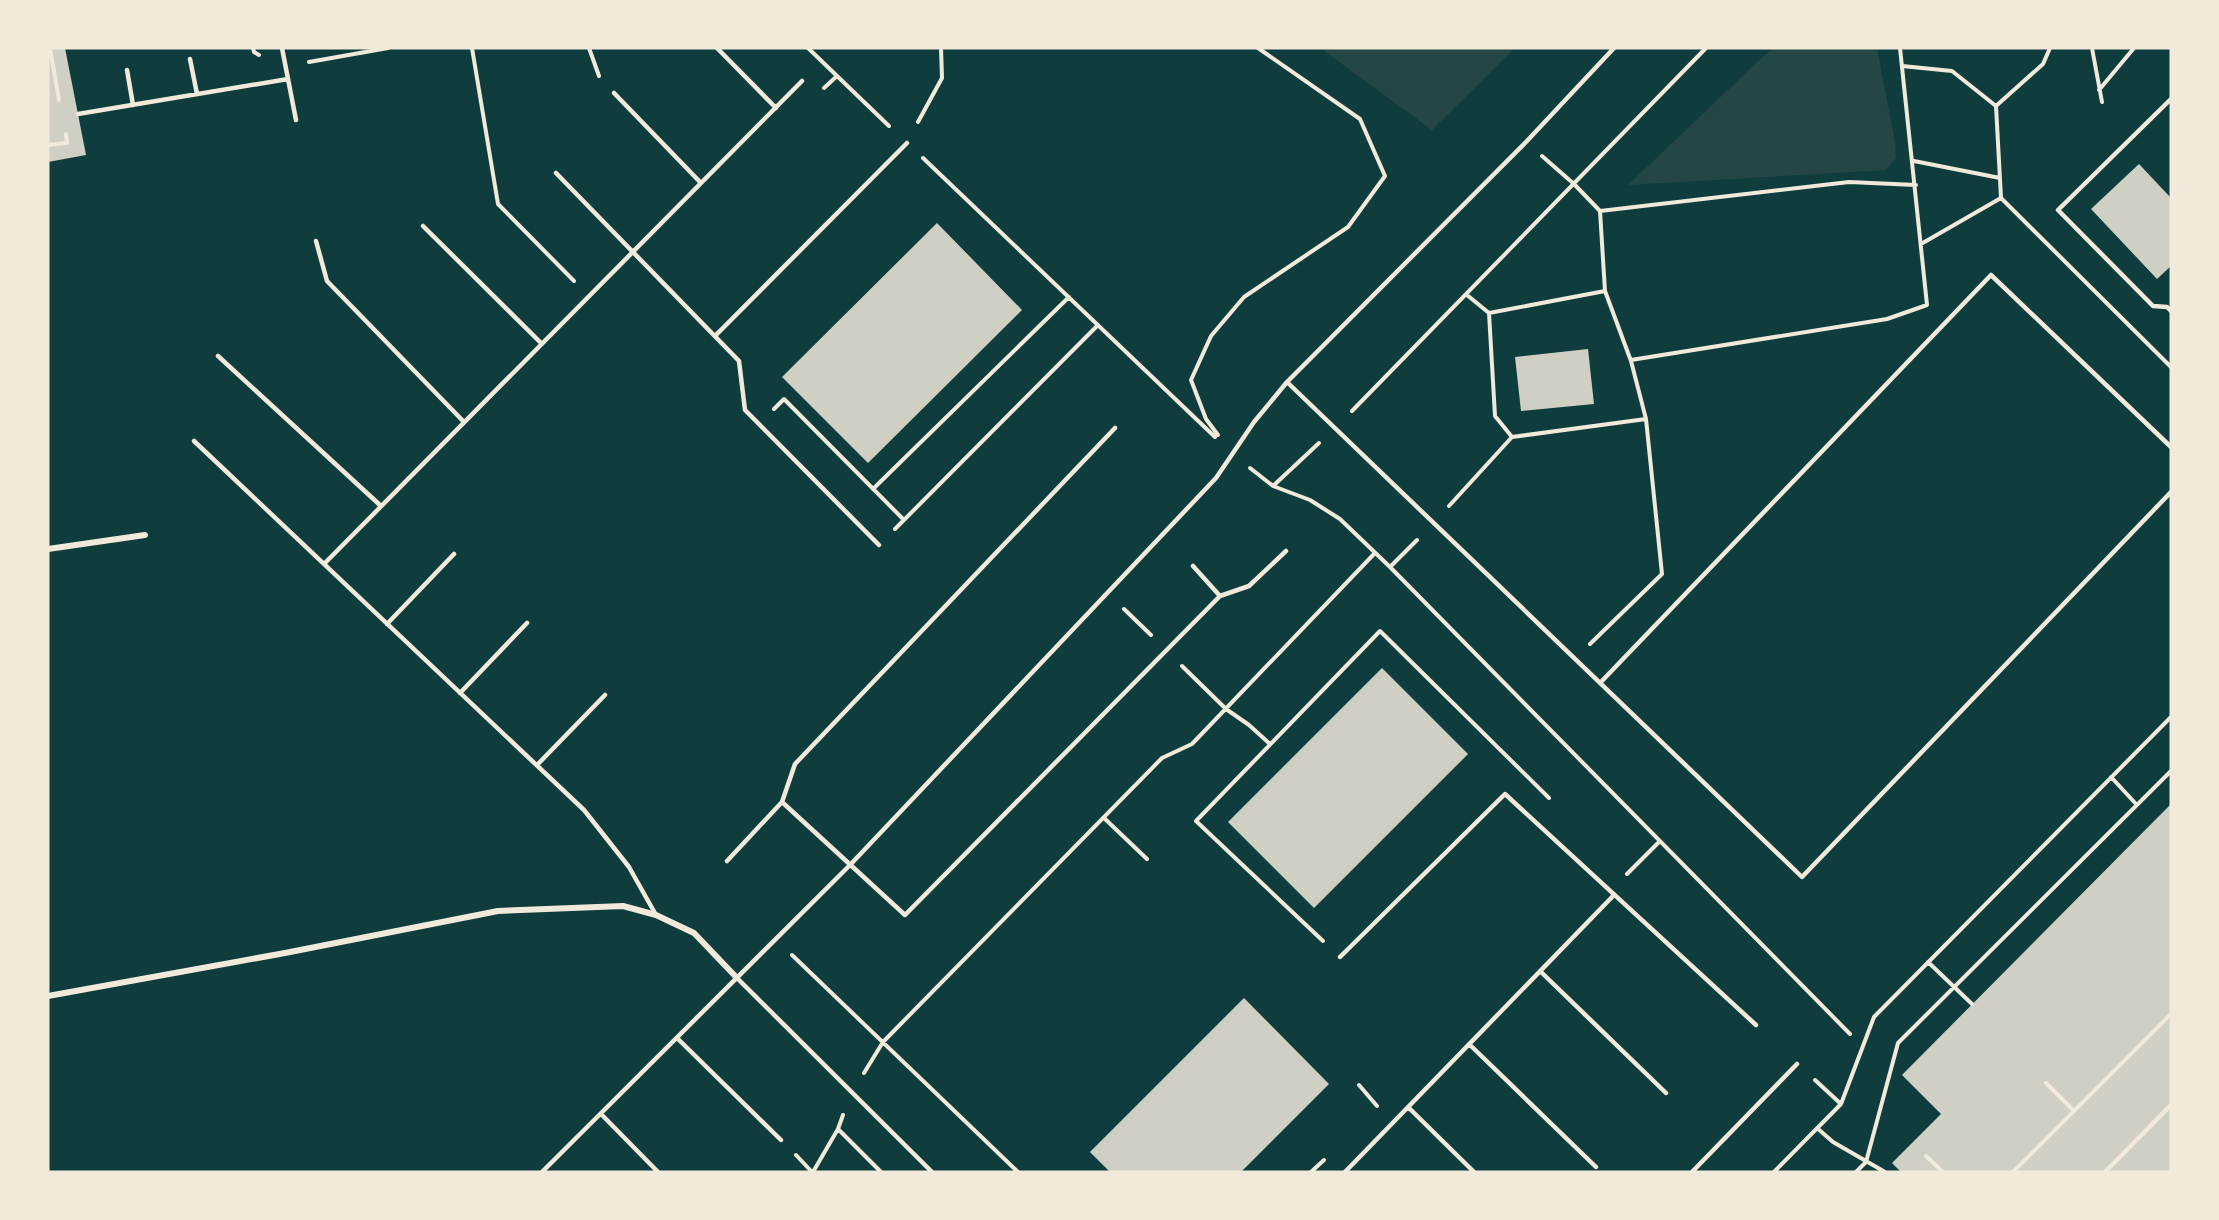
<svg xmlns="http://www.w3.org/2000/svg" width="2219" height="1220" font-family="Arial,sans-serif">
<rect width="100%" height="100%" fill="#0f3d3e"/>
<path fill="#244646" d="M 1320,48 L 1515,48 L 1432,130 Z
M 1772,48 L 1877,48 L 1895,142 L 1896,158 L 1886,170 L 1628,185 Z"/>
<path fill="#cfcfc3" d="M 48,48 L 65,48 L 86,155 L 48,162 Z
M 2139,164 L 2171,198 L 2171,266 L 2157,279 L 2091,209 Z
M 937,223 L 1022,310 L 868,463 L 782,377 Z
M 1588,349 L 1594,404 L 1521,411 L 1515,357 Z
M 1382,668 L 1468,754 L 1314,908 L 1228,822 Z
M 2171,804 L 2171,1172 L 1901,1172 L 1892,1163 L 1941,1114 L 1902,1075 Z
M 1244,998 L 1329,1084 L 1241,1172 L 1110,1172 L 1090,1152 Z"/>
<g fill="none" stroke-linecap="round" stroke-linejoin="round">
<path stroke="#f1e9da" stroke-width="4" d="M 50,48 L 59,100
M 253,48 L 254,52 L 259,55
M 472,48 L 498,204 L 574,281
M 589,48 L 599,76
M 808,48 L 889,126
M 2050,48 L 2043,64 L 1996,106 L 2001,198 L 2171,367
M 2092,48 L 2102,102
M 309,62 L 388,48
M 1902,66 L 1952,71 L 1996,106
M 824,88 L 837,76
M 2099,90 L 2134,48
M 918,122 L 942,78 L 941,48
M 48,145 L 67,143 L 66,134
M 1542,156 L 1574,184 L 1600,211 L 1605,291 L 1631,361 L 1646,419 L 1662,574 L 1590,644
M 923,158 L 1215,437
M 1914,161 L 2000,178
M 1600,211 L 1849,182 L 1916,185
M 1921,244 L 2001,198
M 1467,295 L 1489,313 L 1495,416 L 1512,437
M 1489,313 L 1605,291
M 1631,360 L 1887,319 L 1927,305 L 1900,48
M 774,409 L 784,399 L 904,520
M 1352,411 L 1706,48
M 1218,435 L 1206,419 L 1191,380 L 1211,336 L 1244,297 L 1348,227 L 1385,176 L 1360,119 L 1258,48
M 1250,468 L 1273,486 L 1310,500 L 1340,519 L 1390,567 L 1850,1034
M 1273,486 L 1319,443
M 873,489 L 1069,297
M 1449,506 L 1512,437 L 1646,419
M 895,529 L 1098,325
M 1390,567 L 1417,540
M 1124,609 L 1151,635
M 1182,666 L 1226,709 L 1249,725 L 1270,744
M 2111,777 L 2137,805
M 1104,818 L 1147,859
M 1627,874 L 1659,842
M 1323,941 L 1196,821 L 1380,631 L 1549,798
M 792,955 L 1018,1172
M 1928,962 L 1972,1004
M 864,1073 L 883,1042 L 1162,758 L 1192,744 L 1374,554
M 1815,1080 L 1841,1104
M 2046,1083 L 2074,1111
M 1359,1085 L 1377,1106
M 1817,1128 L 1833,1142 L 1885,1172
M 838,1129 L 881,1172
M 796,1155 L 812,1172
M 1926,1156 L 1943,1172
M 813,1172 L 838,1129 L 843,1115
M 1311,1172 L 1324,1160
M 1774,1172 L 1841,1104 L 1874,1017 L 2171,717
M 1856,1172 L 1866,1162 L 1898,1043 L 2171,771
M 2013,1172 L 2171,1014"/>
<path stroke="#f1e9da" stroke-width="4.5" d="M 282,48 L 296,120
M 717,48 L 776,108
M 190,59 L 197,94
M 127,70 L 133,105
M 614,93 L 701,183
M 2171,99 L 2058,210 L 2153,306 L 2167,307 L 2171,311
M 78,114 L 288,79
M 556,173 L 739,361 L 745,410 L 879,545
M 423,226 L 542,344
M 316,241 L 327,281 L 464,422
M 715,336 L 907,143
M 218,356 L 381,506
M 1287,382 L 1802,877 L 2171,492
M 194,441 L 584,810 L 629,867 L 656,915
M 324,564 L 802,81
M 1193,566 L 1220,596
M 387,624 L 454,554
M 1600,683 L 1991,275 L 2171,447
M 460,693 L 527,623
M 537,765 L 605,695
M 782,802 L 905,915 L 1220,596 L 1249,586 L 1286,551
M 727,861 L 782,802 L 795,764 L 1115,428
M 1340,957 L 1505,794 L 1756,1025
M 1540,971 L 1666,1093
M 737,978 L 932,1172
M 677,1038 L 781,1140
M 1469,1044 L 1596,1167
M 1408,1107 L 1474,1172
M 601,1114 L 658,1172
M 542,1172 L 850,865 L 1216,478 L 1254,422 L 1287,382 L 1526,142 L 1614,48
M 1345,1172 L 1614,895
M 1692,1172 L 1797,1064
M 2105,1172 L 2171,1105"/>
<path stroke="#f1e9da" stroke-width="6" d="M 48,549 L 145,535
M 48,996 L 285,953 L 498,911 L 623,906 L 656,915 L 694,933 L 737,978"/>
</g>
<rect width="2219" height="1220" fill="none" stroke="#f1e9da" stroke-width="99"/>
</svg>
